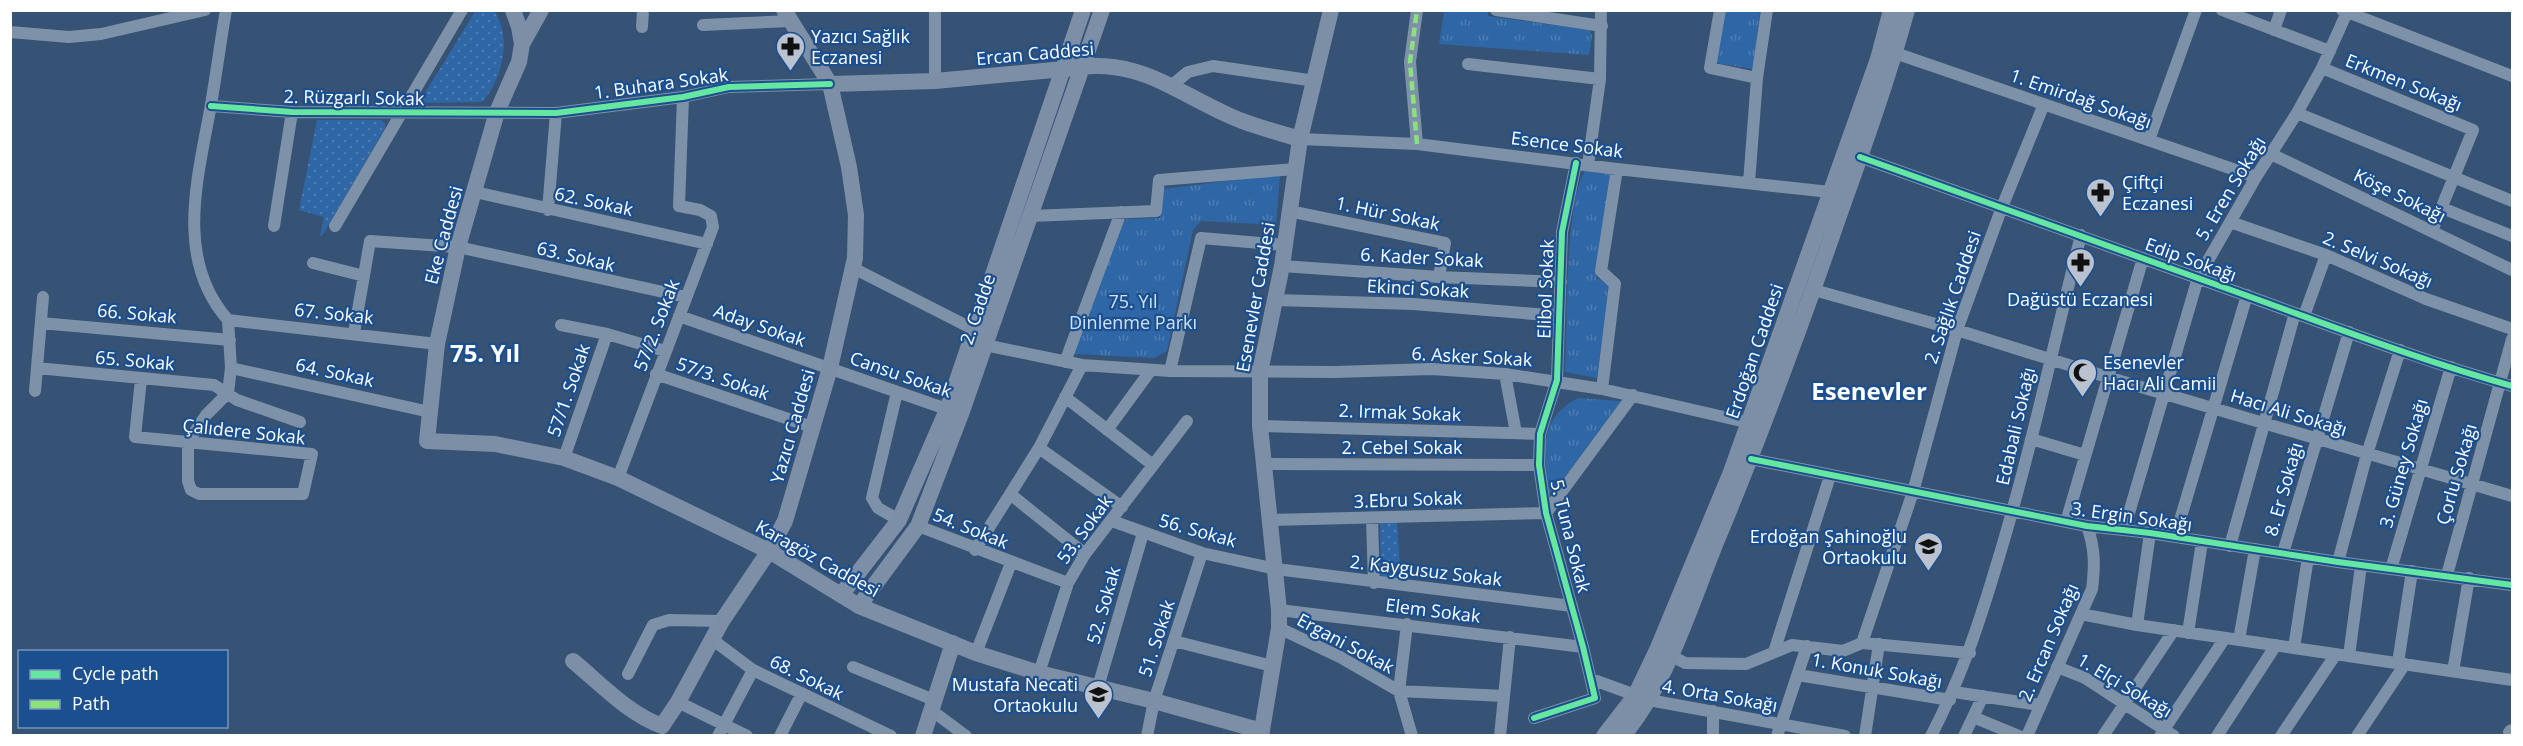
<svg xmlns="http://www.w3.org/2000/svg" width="2523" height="746" font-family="'Open Sans',sans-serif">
<defs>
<pattern id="grass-dots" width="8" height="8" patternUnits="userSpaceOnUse" patternTransform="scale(1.5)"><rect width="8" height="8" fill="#2f66a5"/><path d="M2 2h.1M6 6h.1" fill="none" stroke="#4e7db2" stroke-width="1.8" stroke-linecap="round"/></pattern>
<pattern id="park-tufts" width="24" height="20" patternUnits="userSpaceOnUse" patternTransform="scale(1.5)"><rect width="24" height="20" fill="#2f66a5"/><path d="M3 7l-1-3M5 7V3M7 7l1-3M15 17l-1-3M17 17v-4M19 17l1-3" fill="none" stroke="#4e7db2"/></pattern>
</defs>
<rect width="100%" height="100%" fill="#365274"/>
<path fill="url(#grass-dots)" d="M 476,10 L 494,11 C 513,37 502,80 482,102 L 425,103 L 422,98 Z
M 317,120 L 381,120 L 385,123 L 385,128 L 322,236 L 320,235 L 324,217 L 299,210 Z
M 1380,522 L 1397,522 L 1401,579 L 1381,578 Z"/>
<path fill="url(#park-tufts)" d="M 1444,11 L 1488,11 L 1488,16 L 1590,30 L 1592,35 L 1589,55 L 1439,44 Z
M 1725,11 L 1760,11 L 1753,69 L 1716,63 Z
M 1585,171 L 1611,174 L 1596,278 L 1610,283 L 1597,378 L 1565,372 C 1567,332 1565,199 1585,171 Z
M 1280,174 L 1276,225 L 1201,221 L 1193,230 L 1167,351 L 1154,358 L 1074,354 L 1120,224 L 1127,219 L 1160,218 L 1164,189 Z
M 1578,398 L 1621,401 L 1552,494 L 1547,492 C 1546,452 1536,420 1578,398 Z"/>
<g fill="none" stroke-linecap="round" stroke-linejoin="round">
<path stroke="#7d92a8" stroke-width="12" d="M 226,10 C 220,44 216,77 210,110 C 197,181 175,260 228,320
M 935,10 L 935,81
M 1496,10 L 1602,26
M 1720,10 L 1710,68 L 1757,78
M 2222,10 L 2330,51
M 2342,10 L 2512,76
M 703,25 L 790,21
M 642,27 L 643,10
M 2274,30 L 2281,10
M 10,32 L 69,37 L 101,34 L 205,10
M 1895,53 L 2256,177
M 1468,64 L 1600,79
M 2322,68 L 2473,130 L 2432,231
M 1172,85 L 1188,72 L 1213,66 L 1315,81
M 211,106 L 292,112 L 556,113 L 683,97 L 729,87 L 830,84
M 2297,113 L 2512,201
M 1300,139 L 1417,144 L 1617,169 L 1830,192
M 2149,140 L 2196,10
M 1417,144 L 1410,62 L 1417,10
M 2271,154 L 2512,270
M 1860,157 C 1989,202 2117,249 2245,295 C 2334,327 2422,361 2512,386
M 1588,165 L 1600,79 L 1601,10
M 1749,183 L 1757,78 L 1767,10
M 475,192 L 707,244
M 2442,208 L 2512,236
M 548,210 L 556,113
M 1289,211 L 1445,243 L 1439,277
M 1030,216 L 1156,211 L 1159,180 L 1295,169
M 2230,222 L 2326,255 L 2426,299 L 2512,329
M 274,226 L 292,112
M 335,226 L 462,10
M 313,263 L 364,276
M 1282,266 L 1439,277 L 1561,282
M 853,268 L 975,330
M 1814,290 L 1957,330 L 2107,377 L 2512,496
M 1275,300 L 1413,304 L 1559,316
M 679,316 L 955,412
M 2304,316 L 2326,255
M 228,320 L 437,344
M 41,323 L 230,340
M 561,325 L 607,334 L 665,351
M 354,333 L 370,241 L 458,247 L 686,297
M 985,345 L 1082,365 L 1170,371 L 1334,372 L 1432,369 L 1505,374 L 1602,389 L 1750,423
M 1065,362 L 1121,212
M 37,368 L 214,385 L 237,400 L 300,422
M 231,368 L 430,412
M 1170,371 L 1201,238 L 1285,245
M 656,374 L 812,427
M 1505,374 L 1516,433
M 141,379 L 135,437 L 312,454 L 303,494 L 199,494 L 191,490 L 188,481 L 188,442 L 206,415 L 228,393 L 231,368 L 228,320
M 1602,389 L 1615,284 L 1601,271 L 1617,169
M 35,391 L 43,297
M 897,392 L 872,498 L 878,508 L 899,520
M 1065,397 L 1153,465
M 1260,426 L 1540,434
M 1107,430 L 1151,370
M 2031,439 L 2085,455
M 1039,448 L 1122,507
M 564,458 L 607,334
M 1751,459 L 2087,526 L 2150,533 L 2338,562 L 2512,585
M 1265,464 L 1539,465
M 618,478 L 713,227 L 711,216 L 700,210 L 679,206 L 683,97
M 1010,494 L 1085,554
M 1372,519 L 1374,583
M 1271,520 L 1546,513 L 1633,395
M 1112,521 L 1202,553 L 1276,569 L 1572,606
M 2066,522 L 2143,258
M 918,526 L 1068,583
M 2124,530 L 2198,278 L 2256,177 L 2297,113 L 2322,68 L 2348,10
M 2175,537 L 2247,295
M 2230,546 L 2295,313
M 975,550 L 1039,448 L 1082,365
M 2283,553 L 2349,332
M 2338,562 L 2367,454 L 2400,350
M 2391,569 L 2451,367
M 2447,575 L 2512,339
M 1279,610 L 1583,647
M 2081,614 L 2137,625 L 2512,680
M 1407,624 L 1399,691 L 1412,736
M 2137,625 L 2150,533
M 1279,628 L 1340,657 L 1399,691 L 1504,696
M 2188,633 L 2202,542
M 713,640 L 753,670 L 891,736
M 2239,640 L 2255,549
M 1174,641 L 1272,666
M 1862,643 L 1913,492 L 1957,330 L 2002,207 L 2044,104
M 2294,648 L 2308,557
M 1774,652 L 1830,476
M 976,653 L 1011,563
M 1670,655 L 1685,663 L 1746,664 L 1792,645 L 1843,651 L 1862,643 L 1970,653
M 2349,656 L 2361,566
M 2398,663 L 2412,571
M 853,667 L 934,700
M 2057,667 L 2085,678 L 2174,736
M 2453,671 L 2469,578
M 1039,673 L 1068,583 L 1085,554 L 1187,421
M 628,674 L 653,625 L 669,620 L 722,621
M 1798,675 L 1950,700
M 1591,679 L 1649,700 L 1845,736
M 1098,687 L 1143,533
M 1954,692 L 2040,705
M 678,702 L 747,736
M 931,710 L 966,736
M 1973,717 L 2019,736
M 1534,718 L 1595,698 L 1583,647 L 1546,513 L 1539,465 L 1540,434 L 1557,380 L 1562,232 L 1576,163
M 2161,734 L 2225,638
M 718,736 L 753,670
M 780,736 L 802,693
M 1147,736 L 1154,701 L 1202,553
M 1500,736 L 1510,637
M 1713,736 L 1713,711
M 1777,736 L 1807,646
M 1865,736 L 1879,644
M 1931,736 C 1960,680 1977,630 1995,570 C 2029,460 2053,346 2081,235
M 1964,736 L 1983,696
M 2027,736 L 2092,589 C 2095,566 2095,548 2087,526
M 2103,736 L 2174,630
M 2217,736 L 2276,645
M 2281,736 L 2336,654
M 2357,736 L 2405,664"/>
<path stroke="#7d8ea7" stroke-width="16" d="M 513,10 L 519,27 L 522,44 L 519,62 L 497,112 L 458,247 L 437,344 L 427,441 L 495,444 L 564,458 L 618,478 L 769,551 L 859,606 L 976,653 L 1039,673 L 1154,701 L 1262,731
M 522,44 L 541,10
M 830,84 L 935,81 L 1064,69 C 1137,56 1168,88 1230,116 C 1252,126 1277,132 1300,139
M 841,595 L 899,520 L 947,410 L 1083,10
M 859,606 L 918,526 L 961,414 L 1102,10
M 573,661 C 601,684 627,713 662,726 L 678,702 L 722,621 L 769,551 L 785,521 L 830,368 L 855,258 L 856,215 L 849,167 L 830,84 L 784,10
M 923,736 L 953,643
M 1261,736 L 1279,628 L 1279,610 L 1260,426 L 1260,372 L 1282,266 L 1300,139 L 1331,10
M 1604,736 L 1635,696 L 1657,650 L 1731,472 L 1878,59 L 1891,10
M 1623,736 C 1669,680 1690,606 1717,540 C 1762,432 1802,323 1840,213 C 1864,146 1888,79 1907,10"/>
<path stroke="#7e92a7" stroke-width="18" d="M 2512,736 L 2512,733"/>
<path stroke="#8de07e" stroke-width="4.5" stroke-dasharray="9 4.5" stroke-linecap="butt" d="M 1417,144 L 1410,62 L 1417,10"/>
<defs>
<path id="cycleway" d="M 211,106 L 292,112 L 556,113 L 683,97 L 729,87 L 830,84
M 1860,157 C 1989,202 2117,249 2245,295 C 2334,327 2422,361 2512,386
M 1751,459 L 2087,526 L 2150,533 L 2338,562 L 2512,585
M 1534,718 L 1595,698 L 1583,647 L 1546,513 L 1539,465 L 1540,434 L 1557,380 L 1562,232 L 1576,163"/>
</defs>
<use href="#cycleway" stroke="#1b4f8f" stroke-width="10"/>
<use href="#cycleway" stroke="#66e7a1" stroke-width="6"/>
</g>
<defs>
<symbol id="pharmacy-pin" viewBox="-11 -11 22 30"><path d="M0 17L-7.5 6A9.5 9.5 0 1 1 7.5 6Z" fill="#b9c2ce" stroke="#1b4f8f"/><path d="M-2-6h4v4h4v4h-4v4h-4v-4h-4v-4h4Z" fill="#111"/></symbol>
<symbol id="mosque-pin" viewBox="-11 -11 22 30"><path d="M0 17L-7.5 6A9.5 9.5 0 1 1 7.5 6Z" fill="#b9c2ce" stroke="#1b4f8f"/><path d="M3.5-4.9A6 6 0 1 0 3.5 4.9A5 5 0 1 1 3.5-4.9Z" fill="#111"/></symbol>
<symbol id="school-pin" viewBox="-11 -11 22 30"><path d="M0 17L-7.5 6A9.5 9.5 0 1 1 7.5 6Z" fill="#b9c2ce" stroke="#1b4f8f"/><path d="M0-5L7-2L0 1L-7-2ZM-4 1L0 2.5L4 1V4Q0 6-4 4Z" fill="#111"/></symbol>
</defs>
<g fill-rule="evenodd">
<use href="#pharmacy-pin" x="774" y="30" width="33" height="45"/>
<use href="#pharmacy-pin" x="2084" y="176" width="33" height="45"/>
<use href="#pharmacy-pin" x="2064" y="246" width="33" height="45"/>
<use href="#mosque-pin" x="2066" y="356" width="33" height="45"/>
<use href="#school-pin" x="1912" y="530" width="33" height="45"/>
<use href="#school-pin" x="1082" y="678" width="33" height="45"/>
</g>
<g text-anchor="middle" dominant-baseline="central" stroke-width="4.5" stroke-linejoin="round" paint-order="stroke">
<g font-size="18" fill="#fff" stroke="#1b4f8f" text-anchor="start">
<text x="811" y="36">Yazıcı Sağlık<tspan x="811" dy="21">Eczanesi</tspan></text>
<text x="2122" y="182">Çiftçi<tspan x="2122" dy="21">Eczanesi</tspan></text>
<text x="2080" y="299" text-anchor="middle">Dağüstü Eczanesi</text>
<text x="2103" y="362">Esenevler<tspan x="2103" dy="21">Hacı Ali Camii</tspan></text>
<text x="1907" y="536" text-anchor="end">Erdoğan Şahinoğlu<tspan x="1907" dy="21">Ortaokulu</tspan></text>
<text x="1078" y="684" text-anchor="end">Mustafa Necati<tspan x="1078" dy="21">Ortaokulu</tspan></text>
</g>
<g font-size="18" fill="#fff" stroke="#1b4f8f">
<text transform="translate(1035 53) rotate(-5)">Ercan Caddesi</text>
<text transform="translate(2404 82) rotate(22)">Erkmen Sokağı</text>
<text transform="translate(661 83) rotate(-8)">1. Buhara Sokak</text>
<text transform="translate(354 97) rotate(1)">2. Rüzgarlı Sokak</text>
<text transform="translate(2081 98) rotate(19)">1. Emirdağ Sokağı</text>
<text transform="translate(1567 144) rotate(7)">Esence Sokak</text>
<text transform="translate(2230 188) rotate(-59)">5. Eren Sokağı</text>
<text transform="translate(2400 195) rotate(26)">Köşe Sokağı</text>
<text transform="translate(594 201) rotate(12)">62. Sokak</text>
<text transform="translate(1388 213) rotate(12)">1. Hür Sokak</text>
<text transform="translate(443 235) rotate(-75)">Eke Caddesi</text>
<text transform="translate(576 256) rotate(13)">63. Sokak</text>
<text transform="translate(1422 257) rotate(3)">6. Kader Sokak</text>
<text transform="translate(2191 259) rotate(20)">Edip Sokağı</text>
<text transform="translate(2378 259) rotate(23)">2. Selvi Sokağı</text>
<text transform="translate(1418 288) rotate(3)">Ekinci Sokak</text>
<text transform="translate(1545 289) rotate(-88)">Elibol Sokak</text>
<text transform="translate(1255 297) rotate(-80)">Esenevler Caddesi</text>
<text transform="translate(1952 297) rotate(-71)">2. Sağlık Caddesi</text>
<text transform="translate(977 309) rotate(-71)">2. Cadde</text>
<text transform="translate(137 313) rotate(5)">66. Sokak</text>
<text transform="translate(334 313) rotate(6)">67. Sokak</text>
<text transform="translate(656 325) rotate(-69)">57/2. Sokak</text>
<text transform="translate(760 325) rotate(19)">Aday Sokak</text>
<text transform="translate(1754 351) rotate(-71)">Erdoğan Caddesi</text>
<text transform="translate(1472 356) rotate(3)">6. Asker Sokak</text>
<text transform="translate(135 360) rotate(5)">65. Sokak</text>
<text transform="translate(335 372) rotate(12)">64. Sokak</text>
<text transform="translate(901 374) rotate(19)">Cansu Sokak</text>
<text transform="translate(723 378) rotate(19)">57/3. Sokak</text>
<text transform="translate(568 390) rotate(-71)">57/1. Sokak</text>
<text transform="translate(1400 412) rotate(2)">2. Irmak Sokak</text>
<text transform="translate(2289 412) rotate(17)">Hacı Ali Sokağı</text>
<text transform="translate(792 426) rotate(-74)">Yazıcı Caddesi</text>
<text transform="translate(2015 426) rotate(-77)">Edabali Sokağı</text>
<text transform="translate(244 431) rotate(6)">Çalıdere Sokak</text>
<text x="1402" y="447">2. Cebel Sokak</text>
<text transform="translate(2403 463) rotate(-74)">3. Güney Sokağı</text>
<text transform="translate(2456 474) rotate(-74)">Çorlu Sokağı</text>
<text transform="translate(2283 489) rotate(-74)">8. Er Sokağı</text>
<text transform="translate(1408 499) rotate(-2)">3.Ebru Sokak</text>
<text transform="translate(2132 516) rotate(8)">3. Ergin Sokağı</text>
<text transform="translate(971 528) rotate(22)">54. Sokak</text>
<text transform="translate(1084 529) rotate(-54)">53. Sokak</text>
<text transform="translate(1198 530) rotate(16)">56. Sokak</text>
<text transform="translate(1571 536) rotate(76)">5. Tuna Sokak</text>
<text transform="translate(818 558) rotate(29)">Karagöz Caddesi</text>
<text transform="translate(1426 570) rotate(7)">2. Kaygusuz Sokak</text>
<text transform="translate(1103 605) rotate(-74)">52. Sokak</text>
<text transform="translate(1433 610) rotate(7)">Elem Sokak</text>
<text transform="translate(1156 638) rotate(-72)">51. Sokak</text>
<text transform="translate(2048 642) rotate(-67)">2. Ercan Sokağı</text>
<text transform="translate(1346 643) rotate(28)">Ergani Sokak</text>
<text transform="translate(1877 670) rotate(10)">1. Konuk Sokağı</text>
<text transform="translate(807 677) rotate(26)">68. Sokak</text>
<text transform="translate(2125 685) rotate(31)">1. Elçi Sokağı</text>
<text transform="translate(1720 695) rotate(10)">4. Orta Sokağı</text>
</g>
<g font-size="18" fill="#cfe3fa" stroke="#1b4f8f">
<text x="1133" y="301">75. Yıl<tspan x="1133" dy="21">Dinlenme Parkı</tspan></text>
</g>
<g font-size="24" font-weight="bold" fill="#fff" stroke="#1b4f8f">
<text x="485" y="352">75. Yıl</text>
<text x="1869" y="390">Esenevler</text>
</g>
</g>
<rect width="2523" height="746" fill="none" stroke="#ffffff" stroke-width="24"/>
<rect x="18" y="650" width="210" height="78" fill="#1b4f8f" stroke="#7695bc" stroke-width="1.5"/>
<rect x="30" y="670" width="30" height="9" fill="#66e7a1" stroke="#7695bc" stroke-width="1.5"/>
<text x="72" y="680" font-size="18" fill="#ffffff">Cycle path</text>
<rect x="30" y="700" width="30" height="9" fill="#8de07e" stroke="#7695bc" stroke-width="1.5"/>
<text x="72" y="710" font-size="18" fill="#ffffff">Path</text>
</svg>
